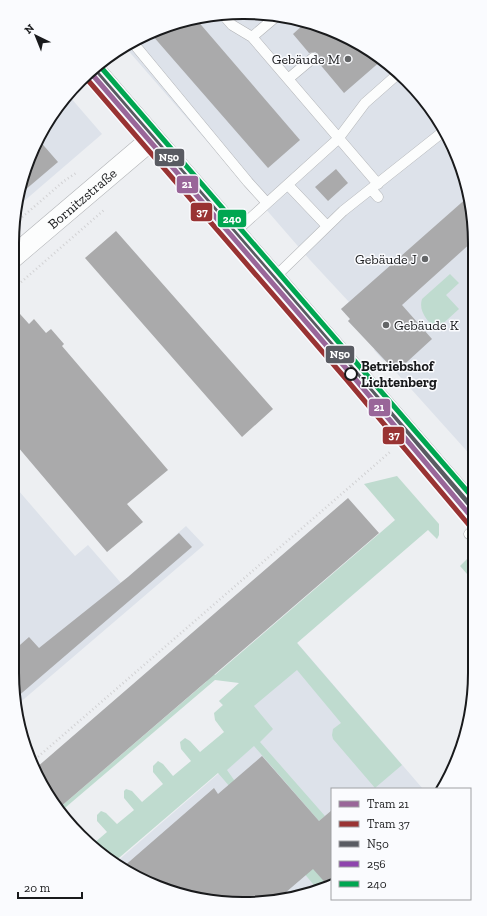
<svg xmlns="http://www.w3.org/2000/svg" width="487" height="916" font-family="'Zilla Slab',serif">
<rect width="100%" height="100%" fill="#edeff2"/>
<path fill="#dde2ea" d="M 273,14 L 359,43 L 396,70 L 436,115 L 463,169 L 473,214 L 474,459 L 385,360 L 384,361 L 374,350 L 376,348 L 348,321 L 350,319 L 341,309 L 349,302 L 310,260 L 126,48 L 183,20 Z
M 70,97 L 102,134 L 16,208 L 20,183 L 43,128 Z
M 12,483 L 75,556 L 88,545 L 121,583 L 186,526 L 204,545 L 17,705 L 12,672 Z
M 293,638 L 423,789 L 332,789 L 332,886 L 259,903 L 184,896 L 115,865 L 114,864 L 255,742 L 219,701 Z"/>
<path fill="#bfdbcf" d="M 450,274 L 459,283 L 446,295 L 459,309 L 436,330 C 428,321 418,312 422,299 Z
M 397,476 L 439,524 L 439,535 L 437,539 L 428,530 L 297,643 L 402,765 L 375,788 L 333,739 L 332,735 L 333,729 L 341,723 L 297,670 L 254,706 L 273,729 L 260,742 L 325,816 L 319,821 L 254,746 L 227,770 L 279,844 L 218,773 L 113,863 L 93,844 L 107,832 L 97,821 L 97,815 L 101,811 L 106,813 L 117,824 L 134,810 L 124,798 L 124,791 L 126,789 L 132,791 L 142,802 L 163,784 L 153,772 L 153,766 L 158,761 L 163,764 L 173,776 L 191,761 L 181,749 L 180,742 L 185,738 L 190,741 L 200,752 L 224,732 L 215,720 L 214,713 L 223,705 L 219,701 L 239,683 L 215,680 L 59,813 L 58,809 L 206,682 L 211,671 L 215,675 L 395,520 L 364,484 Z
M 468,558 L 474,565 L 474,582 L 460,566 Z
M 295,847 L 329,887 L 318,890 L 288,854 Z"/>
<path fill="#aaaaab" d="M 196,19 L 300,140 L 268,168 L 152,35 L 183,20 Z
M 304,24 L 359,43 L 382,60 L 344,93 L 318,62 L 319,57 L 318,54 L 315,52 L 309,53 L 293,34 Z
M 38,139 L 58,162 L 18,196 L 20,183 Z
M 336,169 L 348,183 L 328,201 L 315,187 Z
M 469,196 L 473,214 L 473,241 L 402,305 L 432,339 L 396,372 L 348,321 L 350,319 L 341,309 Z
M 116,231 L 273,409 L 242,437 L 85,258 Z
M 12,305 L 29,324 L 34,319 L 46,333 L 51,329 L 64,344 L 62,346 L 168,470 L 127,504 L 143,522 L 107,552 L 12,440 Z
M 348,498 L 379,533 L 58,809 L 36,768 Z
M 179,533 L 192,547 L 16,698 L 12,672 L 12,652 L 29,637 L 39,648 L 128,577 Z
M 262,756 L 319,821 L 332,810 L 332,886 L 329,887 L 313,869 L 278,899 L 259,903 L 184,896 L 122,868 L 214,788 L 218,794 Z"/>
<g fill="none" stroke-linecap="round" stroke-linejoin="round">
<defs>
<path id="lane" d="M 225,17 L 232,25 L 252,37 L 378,184
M 252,37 L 278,15
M 134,44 L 248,182 L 267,203
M 288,79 L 313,58
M 288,185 L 327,226
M 371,189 L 378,197
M 234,233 L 338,139 L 365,103 L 399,73
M 274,278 L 343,211 L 444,131
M 469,534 L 474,530"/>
<g id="street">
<path id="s1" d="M 12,258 L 152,139"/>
</g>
<path id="secondary" d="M 94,70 L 474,510"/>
</defs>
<use href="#lane" stroke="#b1b3b6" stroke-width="11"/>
<use href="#street" stroke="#b1b3b6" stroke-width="22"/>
<use href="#secondary" stroke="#b1b3b6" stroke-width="23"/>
<path stroke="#d1d1d3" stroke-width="2.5" stroke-dasharray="1 3" stroke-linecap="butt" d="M 13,225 L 64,181 L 76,173
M 12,290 L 104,210
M 32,762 L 390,452"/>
<use href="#lane" stroke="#fcfdfd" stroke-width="10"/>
<use href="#street" stroke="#fcfdfd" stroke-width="21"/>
<use href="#secondary" stroke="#fcfdfd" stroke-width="22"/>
<defs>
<path id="bus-1" d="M 94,70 L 474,510"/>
<path id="bus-2" d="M 89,75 L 469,515"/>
<path id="bus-3" d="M 99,65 L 474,499"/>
</defs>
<use href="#bus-1" stroke="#fafbfe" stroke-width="8"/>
<use href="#bus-2" stroke="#fafbfe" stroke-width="8"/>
<use href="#bus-3" stroke="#fafbfe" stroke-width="8"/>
<use href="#bus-1" stroke="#595b62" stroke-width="5"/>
<use href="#bus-2" stroke="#8e44ad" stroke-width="5"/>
<use href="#bus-3" stroke="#00a651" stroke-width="5"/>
<defs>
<path id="tram-1" d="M 91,73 L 351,374 L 474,520"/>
<path id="tram-2" d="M 86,78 L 346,379 L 469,525"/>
</defs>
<use href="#tram-1" stroke="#fafbfe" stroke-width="8"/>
<use href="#tram-2" stroke="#fafbfe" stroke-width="8"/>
<use href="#tram-1" stroke="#969" stroke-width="5"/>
<use href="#tram-2" stroke="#933" stroke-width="5"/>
</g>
<g fill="#636567" stroke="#fafbfe" stroke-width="1.5">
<circle cx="348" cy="59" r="4"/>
<circle cx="425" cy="259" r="4"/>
<circle cx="386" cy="325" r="4"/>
</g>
<circle fill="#fafbfe" stroke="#191a1c" stroke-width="2" cx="351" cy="374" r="6"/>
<g text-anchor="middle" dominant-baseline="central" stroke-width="3" stroke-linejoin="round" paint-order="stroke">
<g font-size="14" fill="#191a1c" stroke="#fafbfe" text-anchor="end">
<text x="340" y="59">Gebäude M</text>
<text x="417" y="259">Gebäude J</text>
<text x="394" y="325" text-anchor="start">Gebäude K</text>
</g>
<g font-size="14" fill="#191a1c" stroke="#fafbfe">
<text stroke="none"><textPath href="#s1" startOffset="92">Bornitzstraße</textPath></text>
</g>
<g font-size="14" font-weight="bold" fill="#191a1c" stroke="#fafbfe" text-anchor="start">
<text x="361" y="366">Betriebshof<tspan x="361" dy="16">Lichtenberg</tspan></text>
</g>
</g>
<path d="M0 0H487V916H0ZM243 19H244A224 224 0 0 1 468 243V673A224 224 0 0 1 244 897H243A224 224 0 0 1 19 673V243A224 224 0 0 1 243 19Z" fill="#fafbfe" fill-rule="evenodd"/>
<path fill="none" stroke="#191a1c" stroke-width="2" d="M243 19H244A224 224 0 0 1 468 243V673A224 224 0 0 1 244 897H243A224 224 0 0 1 19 673V243A224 224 0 0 1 243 19Z"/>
<g stroke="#fafbfe" stroke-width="1.5">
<rect x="154" y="148" width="31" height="19" rx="4" fill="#595b62"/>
<rect x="176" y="175" width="23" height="19" rx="4" fill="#969"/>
<rect x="190" y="202" width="23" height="20" rx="4" fill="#933"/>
<rect x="217" y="209" width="30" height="19" rx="4" fill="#00a651"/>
<rect x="325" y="345" width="30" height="19" rx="4" fill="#595b62"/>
<rect x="368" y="398" width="23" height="19" rx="4" fill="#969"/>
<rect x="382" y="426" width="23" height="19" rx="4" fill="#933"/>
</g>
<g font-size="11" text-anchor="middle" font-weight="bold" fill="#fff">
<text x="169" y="161">N50</text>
<text x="187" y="188">21</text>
<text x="202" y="216">37</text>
<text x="232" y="223">240</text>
<text x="340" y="358">N50</text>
<text x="379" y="411">21</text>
<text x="394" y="439">37</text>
</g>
<rect x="331" y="788" width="140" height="112" fill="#fafbfe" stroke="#a0a1a4"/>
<rect x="339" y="801" width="20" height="6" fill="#996699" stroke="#a0a1a4"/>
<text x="367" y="808" font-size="12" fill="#191a1c">Tram 21</text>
<rect x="339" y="821" width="20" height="6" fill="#993333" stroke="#a0a1a4"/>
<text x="367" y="828" font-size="12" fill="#191a1c">Tram 37</text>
<rect x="339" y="841" width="20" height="6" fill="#595b62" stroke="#a0a1a4"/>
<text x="367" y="848" font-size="12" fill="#191a1c">N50</text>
<rect x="339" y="861" width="20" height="6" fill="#8e44ad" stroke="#a0a1a4"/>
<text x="367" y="868" font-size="12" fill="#191a1c">256</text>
<rect x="339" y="881" width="20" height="6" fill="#00a651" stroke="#a0a1a4"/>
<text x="367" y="888" font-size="12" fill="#191a1c">240</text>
<g transform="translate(36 36) rotate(317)" stroke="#fafbfe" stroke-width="3" paint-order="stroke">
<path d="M0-3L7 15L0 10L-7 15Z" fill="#191a1c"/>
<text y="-6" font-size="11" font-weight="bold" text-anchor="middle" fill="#191a1c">N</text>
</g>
<path d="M18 892v6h64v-6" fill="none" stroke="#191a1c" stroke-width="2"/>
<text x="24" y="892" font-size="12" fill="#191a1c" stroke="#fafbfe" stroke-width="3" paint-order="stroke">20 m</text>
</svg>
